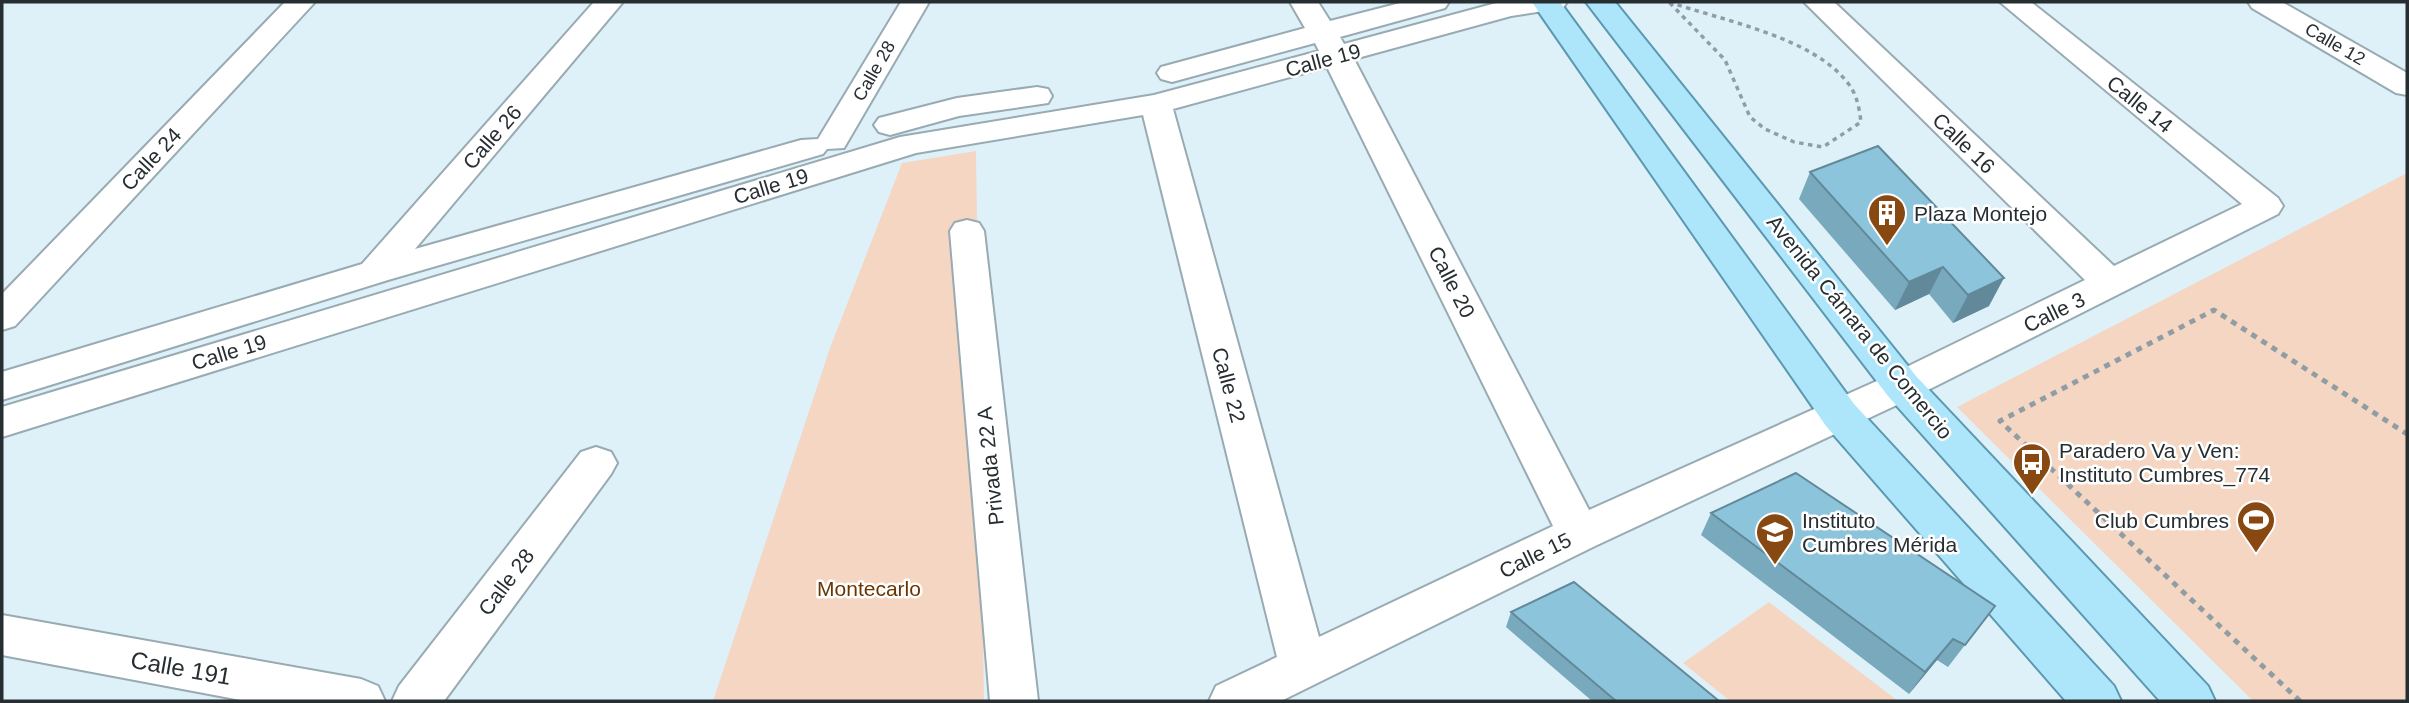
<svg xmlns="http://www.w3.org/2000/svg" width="2409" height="703" font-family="Helvetica,sans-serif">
<rect width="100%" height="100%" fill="#def1f9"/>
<path fill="#f5d6c3" d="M 976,151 L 984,701 L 713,701 L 830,348 L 902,163 Z
M 2407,173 L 2407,701 L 2253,701 L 1957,407 Z
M 1769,602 L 1898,701 L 1730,701 L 1683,663 Z"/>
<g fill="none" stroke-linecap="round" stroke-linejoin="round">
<defs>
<path id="minor" d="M 285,2 L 315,2 L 15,326 L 2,330 L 2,294 Z
M 594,2 L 623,2 L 415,249 L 801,140 L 818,139 L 901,2 L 929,2 L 844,148 L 827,149 L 823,154 L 388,280 L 2,400 L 2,372 L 362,264 Z
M 1290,2 L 1318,2 L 1330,21 L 1404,2 L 1449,2 L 1445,8 L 1340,37 L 1344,44 L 1500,2 L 1567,2 L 1563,8 L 1511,16 L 1354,59 L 1589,510 L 1888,376 L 2085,280 L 1804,2 L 1834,2 L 2114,266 L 2242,204 L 2000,2 L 2031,2 L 2278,198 L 2283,206 L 2278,214 L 1916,396 L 1595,546 L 1281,701 L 1209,701 L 1216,686 L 1277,657 L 1143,115 L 916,153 L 2,437 L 2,407 L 900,137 L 1154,95 L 1319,51 L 1315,43 L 1172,82 L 1161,79 L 1157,73 L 1161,67 L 1305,28 ZM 1327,67 L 1553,526 L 1319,637 L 1173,109 Z
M 2248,2 L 2282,2 L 2407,73 L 2407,95 L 2396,93 L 2252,8 Z
M 1037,87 L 1048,89 L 1052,96 L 1048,103 L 959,116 L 890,135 L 879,132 L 874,125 L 879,118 L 957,98 Z
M 967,220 L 979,223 L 984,231 L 1038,701 L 990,701 L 950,231 L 955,223 Z
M 596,447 L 611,452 L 617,463 L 611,474 L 444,701 L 392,701 L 399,686 L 581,452 Z
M 2,615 L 361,679 L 378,686 L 385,701 L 246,701 L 2,655 Z"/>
<path id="major" d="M 1532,2 L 1560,2 L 1854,404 L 2114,686 L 2121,701 L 2066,701 L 1826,426 Z
M 1586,2 L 1615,2 L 1916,376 L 2208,686 L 2215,701 L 2160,701 L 1888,396 Z"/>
</defs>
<use href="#minor" stroke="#98aab2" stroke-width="4"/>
<use href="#major" stroke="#5b99b1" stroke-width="4"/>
<path stroke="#909ea4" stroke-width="3.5" stroke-dasharray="4.5 4.5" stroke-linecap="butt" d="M 1669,2 C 1721,20 1812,37 1847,82 C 1857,94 1859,107 1861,122 L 1823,147 L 1794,142 L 1765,129 L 1750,117 L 1725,60 Z"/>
<path stroke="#909ea4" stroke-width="5" stroke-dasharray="6 6" stroke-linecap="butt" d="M 2300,701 L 2000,421 L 2214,310 L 2407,434"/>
<use href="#minor" fill="#fff" fill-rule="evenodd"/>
<use href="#major" fill="#ade5fa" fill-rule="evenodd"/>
</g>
<path fill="#78a9bc" d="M 1878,146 L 1989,306 L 1953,323 L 1929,294 L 1895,310 L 1799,199 L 1810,172 Z
M 1711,513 L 1995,606 L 1948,667 L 1937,660 L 1909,694 L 1701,535 Z
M 1511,612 L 1719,701 L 1592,701 L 1506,627 Z"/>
<path fill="#628999" d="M 1943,267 L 1929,294 L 1895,310 L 1909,282 Z
M 2004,278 L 1989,306 L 1953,323 L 1968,295 Z
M 1953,639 L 1937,660 L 1909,694 L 1925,672 Z"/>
<path fill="#8cc4db" stroke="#628999" stroke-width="2" d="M 1878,146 L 2004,278 L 1968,295 L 1943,267 L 1909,282 L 1810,172 Z
M 1796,473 L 1995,606 L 1965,645 L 1953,639 L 1925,672 L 1711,513 Z
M 1574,582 L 1719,701 L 1616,701 L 1511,612 Z"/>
<defs>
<symbol id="building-pin" viewBox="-11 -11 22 30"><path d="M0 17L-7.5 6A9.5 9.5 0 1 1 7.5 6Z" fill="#884812" stroke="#fff"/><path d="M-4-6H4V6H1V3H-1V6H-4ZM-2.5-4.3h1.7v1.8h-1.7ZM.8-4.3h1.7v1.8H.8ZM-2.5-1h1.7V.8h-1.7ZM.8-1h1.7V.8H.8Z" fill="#fff"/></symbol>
<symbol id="bus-pin" viewBox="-11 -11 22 30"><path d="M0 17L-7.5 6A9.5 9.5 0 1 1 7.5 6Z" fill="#884812" stroke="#fff"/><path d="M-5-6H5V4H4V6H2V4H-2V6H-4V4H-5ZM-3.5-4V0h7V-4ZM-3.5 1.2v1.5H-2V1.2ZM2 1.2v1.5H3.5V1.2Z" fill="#fff"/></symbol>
<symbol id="stadium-pin" viewBox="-11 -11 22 30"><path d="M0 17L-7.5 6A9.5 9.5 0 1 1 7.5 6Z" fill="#884812" stroke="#fff"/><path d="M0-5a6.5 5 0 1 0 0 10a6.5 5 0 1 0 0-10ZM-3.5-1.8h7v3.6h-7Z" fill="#fff"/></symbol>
<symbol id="school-pin" viewBox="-11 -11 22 30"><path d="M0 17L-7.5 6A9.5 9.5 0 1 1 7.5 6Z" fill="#884812" stroke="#fff"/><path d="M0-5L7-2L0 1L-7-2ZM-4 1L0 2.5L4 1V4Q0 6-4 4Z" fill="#fff"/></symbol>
</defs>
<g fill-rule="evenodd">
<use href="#building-pin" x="1865" y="191" width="44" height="60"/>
<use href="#bus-pin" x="2010" y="440" width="44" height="60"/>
<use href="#stadium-pin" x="2234" y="498" width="44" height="60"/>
<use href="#school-pin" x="1753" y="510" width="44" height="60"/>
</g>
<g text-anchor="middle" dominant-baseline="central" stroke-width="5" stroke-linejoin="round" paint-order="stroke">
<g font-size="18" fill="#272e31" stroke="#fff">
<text transform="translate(2335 44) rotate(30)">Calle 12</text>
<text transform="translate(874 71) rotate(-60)">Calle 28</text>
</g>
<g font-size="21" fill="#272e31" stroke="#fff">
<text transform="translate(1323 60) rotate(-15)">Calle 19</text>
<text transform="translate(2140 104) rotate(39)">Calle 14</text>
<text transform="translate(492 137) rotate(-49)">Calle 26</text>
<text transform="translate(1964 143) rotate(44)">Calle 16</text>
<text transform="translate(151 159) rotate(-47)">Calle 24</text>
<text transform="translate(771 186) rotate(-17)">Calle 19</text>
<text transform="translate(1452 282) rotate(63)">Calle 20</text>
<text transform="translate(2054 312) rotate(-26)">Calle 3</text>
<text transform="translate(1860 327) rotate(51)">Avenida Cámara de Comercio</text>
<text transform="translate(229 352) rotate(-17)">Calle 19</text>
<text transform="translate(1229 385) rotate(75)">Calle 22</text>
<text transform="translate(990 466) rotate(-96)">Privada 22 A</text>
<text transform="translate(1535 555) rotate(-26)">Calle 15</text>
<text transform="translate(506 582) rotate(-53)">Calle 28</text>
</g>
<g font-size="21" fill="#272e31" stroke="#fff" text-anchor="start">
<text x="1914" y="213">Plaza Montejo</text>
<text x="2059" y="450">Paradero Va y Ven:<tspan x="2059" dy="24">Instituto Cumbres_774</tspan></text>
<text x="1802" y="520">Instituto<tspan x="1802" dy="24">Cumbres Mérida</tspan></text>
<text x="2229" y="520" text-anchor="end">Club Cumbres</text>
</g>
<g font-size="21" fill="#6b3402" stroke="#fff">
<text x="869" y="588">Montecarlo</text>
</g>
<g font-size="24" fill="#272e31" stroke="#fff">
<text transform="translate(181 668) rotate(10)">Calle 191</text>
</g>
</g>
<rect width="2409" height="703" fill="none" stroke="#272e31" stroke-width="7"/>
</svg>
